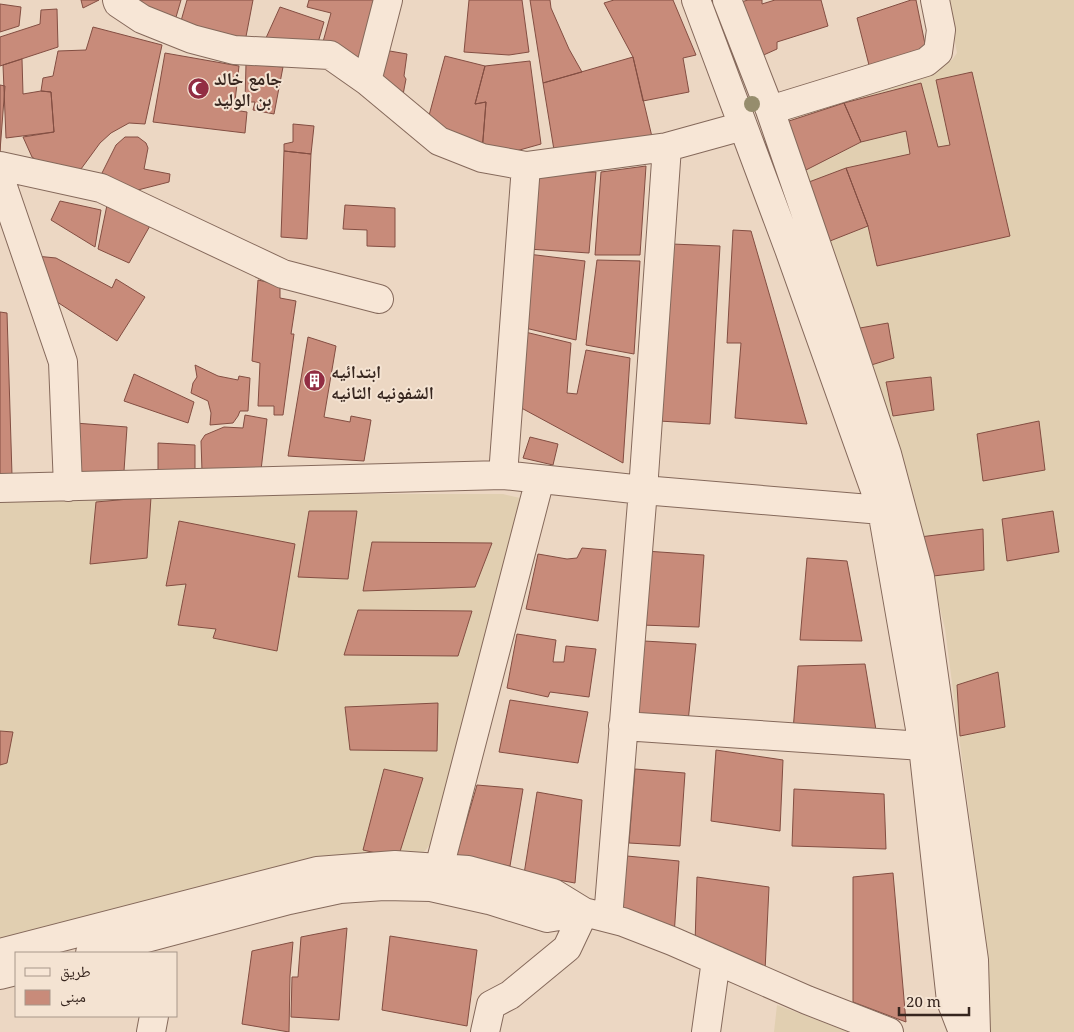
<svg xmlns="http://www.w3.org/2000/svg" width="1074" height="1032" font-family="'Noto Serif','Noto Naskh Arabic',serif">
<rect width="100%" height="100%" fill="#ecd7c3"/>
<path fill="#e1cfb1" d="M 947,0 L 1074,0 L 1074,1032 L 989,1032 L 983,920 L 945,629 L 908,475 L 782,117 L 789,112 L 952,60 L 957,53 Z
M 331,494 L 503,494 L 520,498 L 522,504 L 432,842 L 425,851 L 414,857 L 196,890 L 0,939 L 0,499 Z
M 777,1005 L 849,1032 L 774,1032 Z"/>
<path fill="#c88b7a" stroke="#834e42" d="M 81,0 L 99,0 L 83,8 Z
M 129,0 L 181,0 L 174,24 Z
M 187,0 L 253,0 L 244,47 L 179,28 Z
M 309,0 L 382,0 L 368,61 L 321,49 L 331,13 L 307,7 Z
M 469,0 L 522,0 L 529,52 L 509,55 L 464,52 Z
M 530,0 L 550,0 L 551,8 L 569,49 L 582,72 L 543,83 Z
M 614,0 L 673,0 L 696,55 L 683,58 L 689,92 L 643,101 L 633,57 L 604,3 Z
M 748,0 L 762,0 L 762,4 L 775,0 L 821,0 L 828,26 L 777,42 L 777,49 L 757,58 L 734,4 Z
M 911,0 L 916,0 L 926,49 L 870,69 L 857,18 Z
M 0,4 L 21,7 L 19,26 L 0,32 Z
M 280,7 L 324,22 L 315,53 L 261,49 Z
M 57,9 L 58,47 L 0,66 L 0,37 L 40,24 L 41,10 Z
M 93,27 L 162,45 L 145,124 L 129,123 L 111,133 L 100,143 L 81,169 L 71,175 L 52,171 L 32,157 L 23,137 L 54,132 L 51,92 L 41,91 L 43,78 L 53,76 L 58,51 L 86,50 Z
M 384,50 L 407,54 L 404,76 L 406,79 L 402,100 L 381,79 Z
M 165,53 L 239,66 L 234,110 L 247,112 L 245,133 L 153,122 Z
M 445,56 L 485,66 L 475,104 L 486,102 L 482,152 L 427,123 Z
M 633,57 L 653,141 L 554,150 L 543,83 Z
M 22,59 L 23,94 L 41,91 L 51,92 L 54,132 L 6,138 L 3,65 Z
M 530,61 L 541,144 L 516,151 L 482,152 L 486,102 L 475,104 L 485,66 Z
M 246,64 L 283,67 L 274,114 L 253,110 L 255,102 L 245,102 Z
M 972,72 L 1010,236 L 877,266 L 868,226 L 846,168 L 910,154 L 906,131 L 861,142 L 844,103 L 921,83 L 938,147 L 950,145 L 936,80 Z
M 0,85 L 5,86 L 0,151 Z
M 844,103 L 861,142 L 806,170 L 786,122 Z
M 293,124 L 314,126 L 311,154 L 284,151 L 284,144 L 293,142 Z
M 125,137 L 138,137 L 146,143 L 148,148 L 144,169 L 170,174 L 169,182 L 130,192 L 100,177 L 116,145 Z
M 284,151 L 311,154 L 307,239 L 281,237 Z
M 646,166 L 640,255 L 595,255 L 601,172 Z
M 846,168 L 868,226 L 830,241 L 809,182 Z
M 596,172 L 589,253 L 528,249 L 538,175 Z
M 60,201 L 101,210 L 95,247 L 51,220 Z
M 107,205 L 151,224 L 129,263 L 98,249 Z
M 345,205 L 395,208 L 395,247 L 367,246 L 367,230 L 343,229 Z
M 733,230 L 751,231 L 807,424 L 735,418 L 741,343 L 727,343 Z
M 672,244 L 720,246 L 710,424 L 659,421 Z
M 528,254 L 585,261 L 576,340 L 521,327 Z
M 36,256 L 56,258 L 112,288 L 116,279 L 145,297 L 117,341 L 51,298 Z
M 597,260 L 640,261 L 634,354 L 586,345 Z
M 258,280 L 280,285 L 280,298 L 296,301 L 291,334 L 294,334 L 283,415 L 274,415 L 274,406 L 258,406 L 260,363 L 252,361 Z
M 0,312 L 7,313 L 12,475 L 0,475 Z
M 888,323 L 894,358 L 868,366 L 860,328 Z
M 521,331 L 571,343 L 567,393 L 577,394 L 586,350 L 630,358 L 623,463 L 514,404 Z
M 308,337 L 336,346 L 324,417 L 350,422 L 351,416 L 371,420 L 364,461 L 288,456 Z
M 195,365 L 218,376 L 238,380 L 239,376 L 250,378 L 248,411 L 240,411 L 238,416 L 233,423 L 210,425 L 211,413 L 208,401 L 191,393 L 193,383 L 197,377 Z
M 134,374 L 194,402 L 188,423 L 124,401 Z
M 931,377 L 934,410 L 893,416 L 886,382 Z
M 245,415 L 267,419 L 261,470 L 202,471 L 201,441 L 205,435 L 224,427 L 243,428 Z
M 1039,421 L 1045,470 L 983,481 L 977,434 Z
M 75,423 L 127,427 L 124,471 L 77,472 Z
M 530,437 L 558,444 L 553,465 L 523,458 Z
M 158,443 L 195,445 L 195,471 L 158,472 Z
M 151,497 L 147,558 L 90,564 L 96,502 Z
M 309,511 L 357,511 L 348,579 L 298,577 Z
M 1053,511 L 1059,552 L 1007,561 L 1002,519 Z
M 179,521 L 295,544 L 277,651 L 213,638 L 216,629 L 178,625 L 186,584 L 166,586 Z
M 983,529 L 984,570 L 925,577 L 920,537 Z
M 372,542 L 492,543 L 475,587 L 363,591 Z
M 582,548 L 606,550 L 598,621 L 526,609 L 538,554 L 567,559 L 577,558 Z
M 645,551 L 704,555 L 699,627 L 641,625 Z
M 807,558 L 847,561 L 862,641 L 800,640 Z
M 358,610 L 472,611 L 458,656 L 344,655 Z
M 517,634 L 556,640 L 553,662 L 564,662 L 566,646 L 596,649 L 589,697 L 550,692 L 548,697 L 507,688 Z
M 644,641 L 696,644 L 688,722 L 634,721 Z
M 865,664 L 877,736 L 793,731 L 798,666 Z
M 998,672 L 1005,727 L 960,736 L 957,685 Z
M 510,700 L 588,712 L 578,763 L 499,752 Z
M 438,703 L 437,751 L 350,750 L 345,707 Z
M 0,731 L 13,732 L 7,763 L 0,765 Z
M 716,750 L 783,760 L 780,831 L 711,821 Z
M 384,769 L 423,778 L 398,858 L 363,850 Z
M 635,769 L 685,773 L 680,846 L 629,843 Z
M 477,785 L 523,789 L 510,866 L 456,857 Z
M 794,789 L 884,794 L 886,849 L 792,846 Z
M 537,792 L 582,800 L 575,883 L 524,874 Z
M 627,856 L 679,861 L 674,936 L 620,916 Z
M 893,873 L 906,1022 L 853,1002 L 853,877 Z
M 697,877 L 769,887 L 765,971 L 695,944 Z
M 347,928 L 339,1020 L 291,1017 L 292,977 L 298,977 L 301,937 Z
M 390,936 L 477,950 L 467,1026 L 382,1010 Z
M 293,942 L 290,976 L 289,1032 L 242,1024 L 252,951 Z"/>
<g fill="none" stroke-linecap="round" stroke-linejoin="round">
<defs>
<path id="minor" d="M 117,0 L 118,3 L 142,19 L 192,39 L 234,50 L 330,55 L 367,81 L 439,141 L 482,158 L 526,166
M 696,0 L 789,249 L 882,510 L 923,746 L 951,1001 L 963,1032
M 727,0 L 770,110 L 840,313 L 887,454 L 920,577 L 974,960 L 976,1032
M 367,81 L 388,0
M 770,110 L 926,62 L 938,52 L 941,30 L 935,0
M 0,166 L 101,188 L 283,274 L 379,299
M 0,178 L 63,362 L 68,487
M 503,475 L 526,166 L 667,147
M 0,488 L 503,475 L 643,490 L 882,510
M 623,726 L 923,746
M 439,868 L 540,479
M 608,918 L 643,490 L 667,147 L 743,126
M 0,953 L 317,871 L 395,865 L 468,870 L 553,893 L 584,912 L 623,922 L 672,941 L 807,1000 L 889,1032
M 90,953 L 289,900 L 340,889 L 384,886 L 431,887 L 489,900 L 547,918 L 584,912
M 0,975 L 16,971
M 151,1032 L 154,1016
M 485,1032 L 491,1005 L 510,995 L 567,948 L 584,912
M 706,1032 L 716,960"/>
</defs>
<use href="#minor" stroke="#85695b" stroke-width="30"/>
<use href="#minor" stroke="#f7e6d6" stroke-width="28"/>
</g>
<circle fill="#968d6d" cx="752" cy="104" r="8"/>
<defs>
<symbol id="mosque-disc" viewBox="-11 -11 22 22"><circle r="9.5" fill="#922d43" stroke="#f4e3d2"/><path d="M3.5-4.9A6 6 0 1 0 3.5 4.9A5 5 0 1 1 3.5-4.9Z" fill="#fff"/></symbol>
<symbol id="building-disc" viewBox="-11 -11 22 22"><circle r="9.5" fill="#922d43" stroke="#f4e3d2"/><path d="M-4-6H4V6H1V3H-1V6H-4ZM-2.5-4.3h1.7v1.8h-1.7ZM.8-4.3h1.7v1.8H.8ZM-2.5-1h1.7V.8h-1.7ZM.8-1h1.7V.8H.8Z" fill="#fff"/></symbol>
</defs>
<g fill-rule="evenodd">
<use href="#mosque-disc" x="186" y="76" width="25" height="25"/>
<use href="#building-disc" x="302" y="368" width="25" height="25"/>
</g>
<g text-anchor="middle" dominant-baseline="central" stroke-width="4" stroke-linejoin="round" paint-order="stroke">
<g font-size="18" font-weight="bold" fill="#36251e" stroke="#f4e3d2" text-anchor="start">
<text x="214" y="78">جامع خالد<tspan x="214" dy="21">بن الوليد</tspan></text>
<text x="331" y="371">ابتدائيه<tspan x="331" dy="21">الشفونيه الثانيه</tspan></text>
</g>
</g>
<rect x="15" y="952" width="162" height="65" fill="#f4e3d2" stroke="#a8978a"/>
<rect x="25" y="968" width="25" height="8" fill="#f7e6d6" stroke="#a8978a"/>
<text x="60" y="977" font-size="15" fill="#36251e">طريق</text>
<rect x="25" y="990" width="25" height="15" fill="#c88b7a" stroke="#a8978a"/>
<text x="60" y="1002" font-size="15" fill="#36251e">مبنى</text>
<path d="M899 1007v8h70v-8" fill="none" stroke="#36251e" stroke-width="2.5"/>
<text x="906" y="1007" font-size="15" fill="#36251e" stroke="#f4e3d2" stroke-width="4" paint-order="stroke">20 m</text>
</svg>
